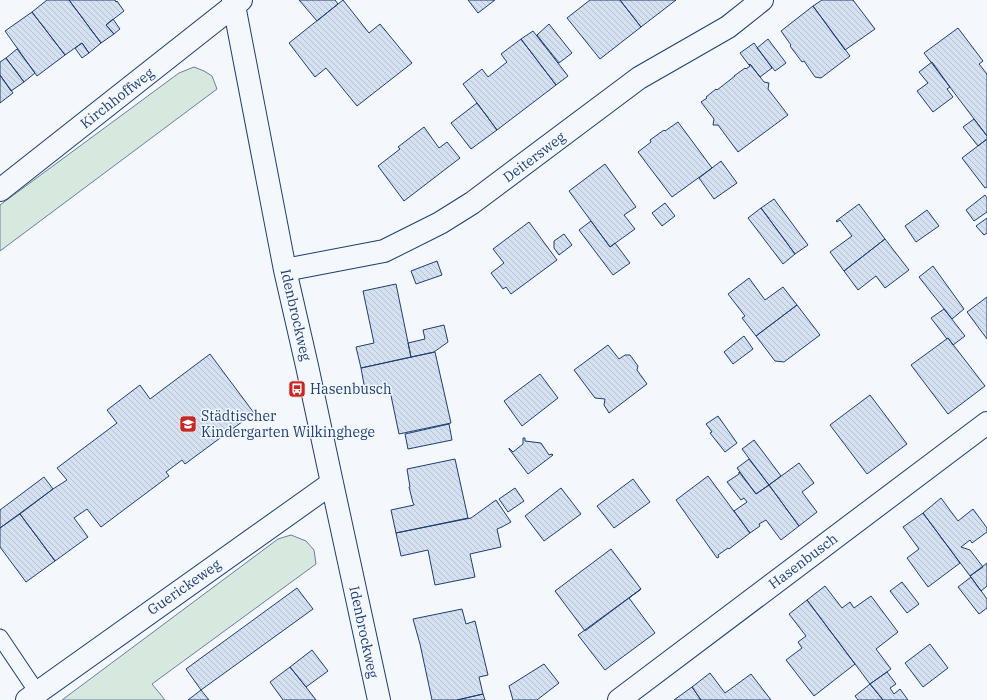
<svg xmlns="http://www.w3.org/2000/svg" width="987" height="700" font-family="'IBM Plex Serif',serif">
<defs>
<pattern id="building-back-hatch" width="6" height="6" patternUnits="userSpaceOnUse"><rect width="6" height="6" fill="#d5e0f0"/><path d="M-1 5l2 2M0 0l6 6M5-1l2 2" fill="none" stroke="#b6c1d1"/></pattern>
</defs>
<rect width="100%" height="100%" fill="#f4f7fb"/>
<path fill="#d7e8df" stroke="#687fa3" d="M 194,67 L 204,71 L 212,76 L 217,89 L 0,251 L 0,205 L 179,73 Z
M 291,535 L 306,541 L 314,550 L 316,564 L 152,684 L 165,700 L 62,700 L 278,539 Z"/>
<path fill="url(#building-back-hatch)" stroke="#1d3f73" d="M 47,0 L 69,0 L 101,43 L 89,53 L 82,43 L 65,55 L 32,12 Z
M 69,0 L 115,0 L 116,2 L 117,1 L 124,11 L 106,25 L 114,34 L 101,43 Z
M 299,0 L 335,0 L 338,4 L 317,21 Z
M 343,0 L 369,33 L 380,24 L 412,63 L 357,106 L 326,68 L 315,77 L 289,43 Z
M 468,0 L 495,0 L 478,13 Z
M 590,0 L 620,0 L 641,27 L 600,59 L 567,18 Z
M 620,0 L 676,0 L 641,27 Z
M 822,0 L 853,0 L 875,29 L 845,50 L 813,6 Z
M 813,6 L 850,56 L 821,78 L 815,77 L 804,61 L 802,62 L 790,46 L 791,45 L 781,31 Z
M 32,12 L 65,55 L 37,76 L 5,31 Z
M 113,19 L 120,29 L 114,34 L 106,25 Z
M 549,24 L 572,53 L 559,63 L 537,35 Z
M 958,28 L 983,61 L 979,64 L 987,74 L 987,136 L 924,53 Z
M 533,31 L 568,76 L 556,85 L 521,39 Z
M 521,39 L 556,85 L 497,130 L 463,84 L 482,69 L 488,77 L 507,62 L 501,54 Z
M 768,39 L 786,63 L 775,71 L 757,48 Z
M 82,43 L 89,53 L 82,58 L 75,48 Z
M 754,43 L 772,68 L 760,77 L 750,64 L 749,65 L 740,53 Z
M 17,49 L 35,73 L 24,82 L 6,58 Z
M 6,58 L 24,82 L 11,91 L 0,75 L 0,62 Z
M 932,62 L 950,87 L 947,89 L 953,97 L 933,112 L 917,91 L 928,83 L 919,72 Z
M 750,64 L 764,82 L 769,83 L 768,89 L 788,115 L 738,152 L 718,125 L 713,125 L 714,119 L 701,102 L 707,98 L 706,97 L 716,89 L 717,90 L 735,76 L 734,76 L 745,68 L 746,69 L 750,66 L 749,65 Z
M 0,75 L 13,93 L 0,103 Z
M 477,103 L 497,130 L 471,149 L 451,123 Z
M 974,119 L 987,136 L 987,139 L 978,146 L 963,127 Z
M 678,122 L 712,168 L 672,197 L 638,152 L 651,142 L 650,140 L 664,130 L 665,131 Z
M 424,127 L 439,148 L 447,142 L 460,158 L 404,201 L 378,166 L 400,149 L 398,147 Z
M 987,139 L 987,187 L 985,188 L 962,158 Z
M 721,161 L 737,183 L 714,199 L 699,178 Z
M 605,164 L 636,207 L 624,215 L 635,229 L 610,247 L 569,191 Z
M 985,195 L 987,198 L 987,212 L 974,221 L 966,210 Z
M 774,199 L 808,245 L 795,254 L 761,208 Z
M 665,203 L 675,216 L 662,226 L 652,213 Z
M 859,204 L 885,239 L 844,271 L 830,252 L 852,236 L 840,220 L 837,222 L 836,221 Z
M 761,208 L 795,254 L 783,264 L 748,218 Z
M 927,210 L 939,226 L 916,242 L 905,226 Z
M 987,218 L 987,233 L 984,235 L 976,226 Z
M 591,221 L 610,247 L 615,243 L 630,263 L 613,275 L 579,230 Z
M 529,222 L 557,260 L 511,294 L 506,287 L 503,289 L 491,273 L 504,263 L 493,249 Z
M 564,234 L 572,245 L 559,255 L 554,248 L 554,241 Z
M 885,239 L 909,270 L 885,288 L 876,276 L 858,290 L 844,271 Z
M 437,261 L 442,275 L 416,284 L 411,271 Z
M 933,266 L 964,309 L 952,319 L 919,277 Z
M 749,278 L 765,300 L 783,287 L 797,305 L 756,336 L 742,318 L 745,316 L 728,294 Z
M 396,284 L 411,357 L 361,368 L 356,347 L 374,343 L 363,291 Z
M 987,297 L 987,339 L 967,312 Z
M 797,305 L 820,335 L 784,362 L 775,361 L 756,336 Z
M 944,309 L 965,336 L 953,345 L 948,338 L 947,339 L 931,318 Z
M 444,325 L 448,342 L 434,352 L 411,357 L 408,343 L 425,339 L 423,330 Z
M 744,336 L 753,349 L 733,364 L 724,352 Z
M 948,338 L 985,386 L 948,414 L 911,365 Z
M 608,345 L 619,359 L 625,355 L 630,355 L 638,366 L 637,370 L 647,384 L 609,413 L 604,405 L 605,399 L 595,398 L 574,370 Z
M 435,352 L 451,423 L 399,434 L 389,386 L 365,390 L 361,368 Z
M 210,354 L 254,413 L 185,464 L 182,460 L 166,472 L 169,476 L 101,527 L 87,509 L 74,518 L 88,537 L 55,561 L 20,514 L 53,489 L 67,480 L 57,468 L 117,423 L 107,410 L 140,385 L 150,399 Z
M 540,374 L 558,398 L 522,426 L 504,401 Z
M 870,395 L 907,444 L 867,474 L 830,425 Z
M 718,416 L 737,443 L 725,452 L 710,433 L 712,432 L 706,424 Z
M 449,424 L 452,440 L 408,449 L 405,434 Z
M 523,438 L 525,438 L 525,441 L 541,443 L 549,455 L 552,454 L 553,455 L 528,474 L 509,449 L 509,448 L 513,452 L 523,444 Z
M 754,440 L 781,476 L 769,485 L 742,449 Z
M 455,459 L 468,518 L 396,533 L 391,510 L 414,505 L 414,504 L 413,503 L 409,487 L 410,487 L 407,469 Z
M 749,459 L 769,485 L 756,494 L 737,468 Z
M 799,463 L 814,483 L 802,492 L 817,512 L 799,526 L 769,485 Z
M 739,472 L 756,494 L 769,485 L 799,526 L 781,540 L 766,520 L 759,524 L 760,526 L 750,533 L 734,511 L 747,502 L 744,498 L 741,500 L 727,482 L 739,474 Z
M 708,476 L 750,533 L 729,549 L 728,548 L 718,555 L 719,557 L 717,558 L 676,500 Z
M 44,477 L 53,489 L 0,528 L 0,510 Z
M 633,479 L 650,502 L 614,528 L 597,506 Z
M 515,488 L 524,501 L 508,512 L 499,499 Z
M 561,488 L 581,514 L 544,541 L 525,516 Z
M 941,498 L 958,521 L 973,509 L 987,528 L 987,532 L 972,543 L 970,540 L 961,547 L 970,550 L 983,567 L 970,576 L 923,513 Z
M 496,500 L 511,522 L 502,527 L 497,529 L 501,547 L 470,554 L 475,577 L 435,585 L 428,550 L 401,556 L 396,533 L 471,518 Z
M 923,513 L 960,563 L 928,587 L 907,558 L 919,549 L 903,527 Z
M 20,514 L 55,561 L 26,582 L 0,547 L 0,528 Z
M 611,549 L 641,589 L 585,631 L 555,591 Z
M 987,563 L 987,586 L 981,591 L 970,576 Z
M 971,577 L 987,599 L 987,608 L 979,614 L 958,587 Z
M 902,582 L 919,604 L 907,613 L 890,591 Z
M 825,586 L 842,608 L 850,602 L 854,608 L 871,596 L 898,632 L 876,649 L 891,669 L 870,684 L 807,600 Z
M 297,588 L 313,609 L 201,690 L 186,669 Z
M 641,589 L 629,598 L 655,633 L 605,670 L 578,635 Z
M 807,600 L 855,664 L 814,696 L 786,660 L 802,648 L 798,642 L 806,636 L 789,614 Z
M 462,609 L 466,624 L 475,621 L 488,675 L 479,677 L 483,694 L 457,700 L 432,700 L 420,644 L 413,619 Z
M 930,644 L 948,668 L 923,687 L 905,663 Z
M 312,650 L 328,671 L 306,687 L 290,667 Z
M 544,664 L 559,683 L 537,700 L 513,700 L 509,686 Z
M 290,667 L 306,687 L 316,700 L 283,700 L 270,682 Z
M 887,672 L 896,684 L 890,688 L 894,694 L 900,689 L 908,700 L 883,700 L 870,684 Z
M 710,673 L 725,693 L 751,674 L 771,700 L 701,700 L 692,687 Z
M 870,684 L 883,700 L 858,700 L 855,696 Z
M 692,687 L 701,700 L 674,700 Z
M 201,690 L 209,700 L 188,700 Z
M 483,694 L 485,700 L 457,700 Z"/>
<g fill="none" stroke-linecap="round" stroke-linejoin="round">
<defs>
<path id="service" d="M 0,637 L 37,692"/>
<path id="minor" d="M 233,0 L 285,270 L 307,366 L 332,483 L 379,700
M 0,190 L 241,0
M 285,270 L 384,251 L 440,223 L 472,203 L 639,78 L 728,27 L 762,0
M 27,700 L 332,483
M 619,700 L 987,423"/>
</defs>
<use href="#service" stroke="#1d3f73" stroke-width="17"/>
<use href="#minor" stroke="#1d3f73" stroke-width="24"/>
<use href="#service" stroke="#f4f7fb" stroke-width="15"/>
<use href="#minor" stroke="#f4f7fb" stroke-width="22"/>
</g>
<defs>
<symbol id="bus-square" viewBox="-11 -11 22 22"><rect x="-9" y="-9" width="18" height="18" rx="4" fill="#c62828" stroke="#f4f7fb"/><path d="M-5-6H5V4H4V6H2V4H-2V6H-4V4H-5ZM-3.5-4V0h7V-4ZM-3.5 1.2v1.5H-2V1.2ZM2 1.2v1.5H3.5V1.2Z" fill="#fff"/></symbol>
<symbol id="school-square" viewBox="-11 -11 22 22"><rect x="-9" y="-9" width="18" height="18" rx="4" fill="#c62828" stroke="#f4f7fb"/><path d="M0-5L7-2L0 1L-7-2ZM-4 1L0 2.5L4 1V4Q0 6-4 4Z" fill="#fff"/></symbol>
</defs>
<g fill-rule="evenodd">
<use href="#bus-square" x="287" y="379" width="20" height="20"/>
<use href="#school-square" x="178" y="414" width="20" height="20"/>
</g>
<g text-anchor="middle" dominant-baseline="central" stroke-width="3" stroke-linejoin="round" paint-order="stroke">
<g font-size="14" fill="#1d3f73" stroke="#f4f7fb">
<text transform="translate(117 98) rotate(-38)">Kirchhoffweg</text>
<text transform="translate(534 157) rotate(-37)">Deitersweg</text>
<text transform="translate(296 315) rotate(77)">Idenbrockweg</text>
<text transform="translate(803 561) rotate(-37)">Hasenbusch</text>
<text transform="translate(184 587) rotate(-35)">Guerickeweg</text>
<text transform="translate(364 632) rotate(78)">Idenbrockweg</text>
</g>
<g font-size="14" fill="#1d3f73" stroke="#f4f7fb" text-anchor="start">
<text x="310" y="389">Hasenbusch</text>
<text x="201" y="416">Städtischer<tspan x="201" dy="16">Kindergarten Wilkinghege</tspan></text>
</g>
</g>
</svg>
